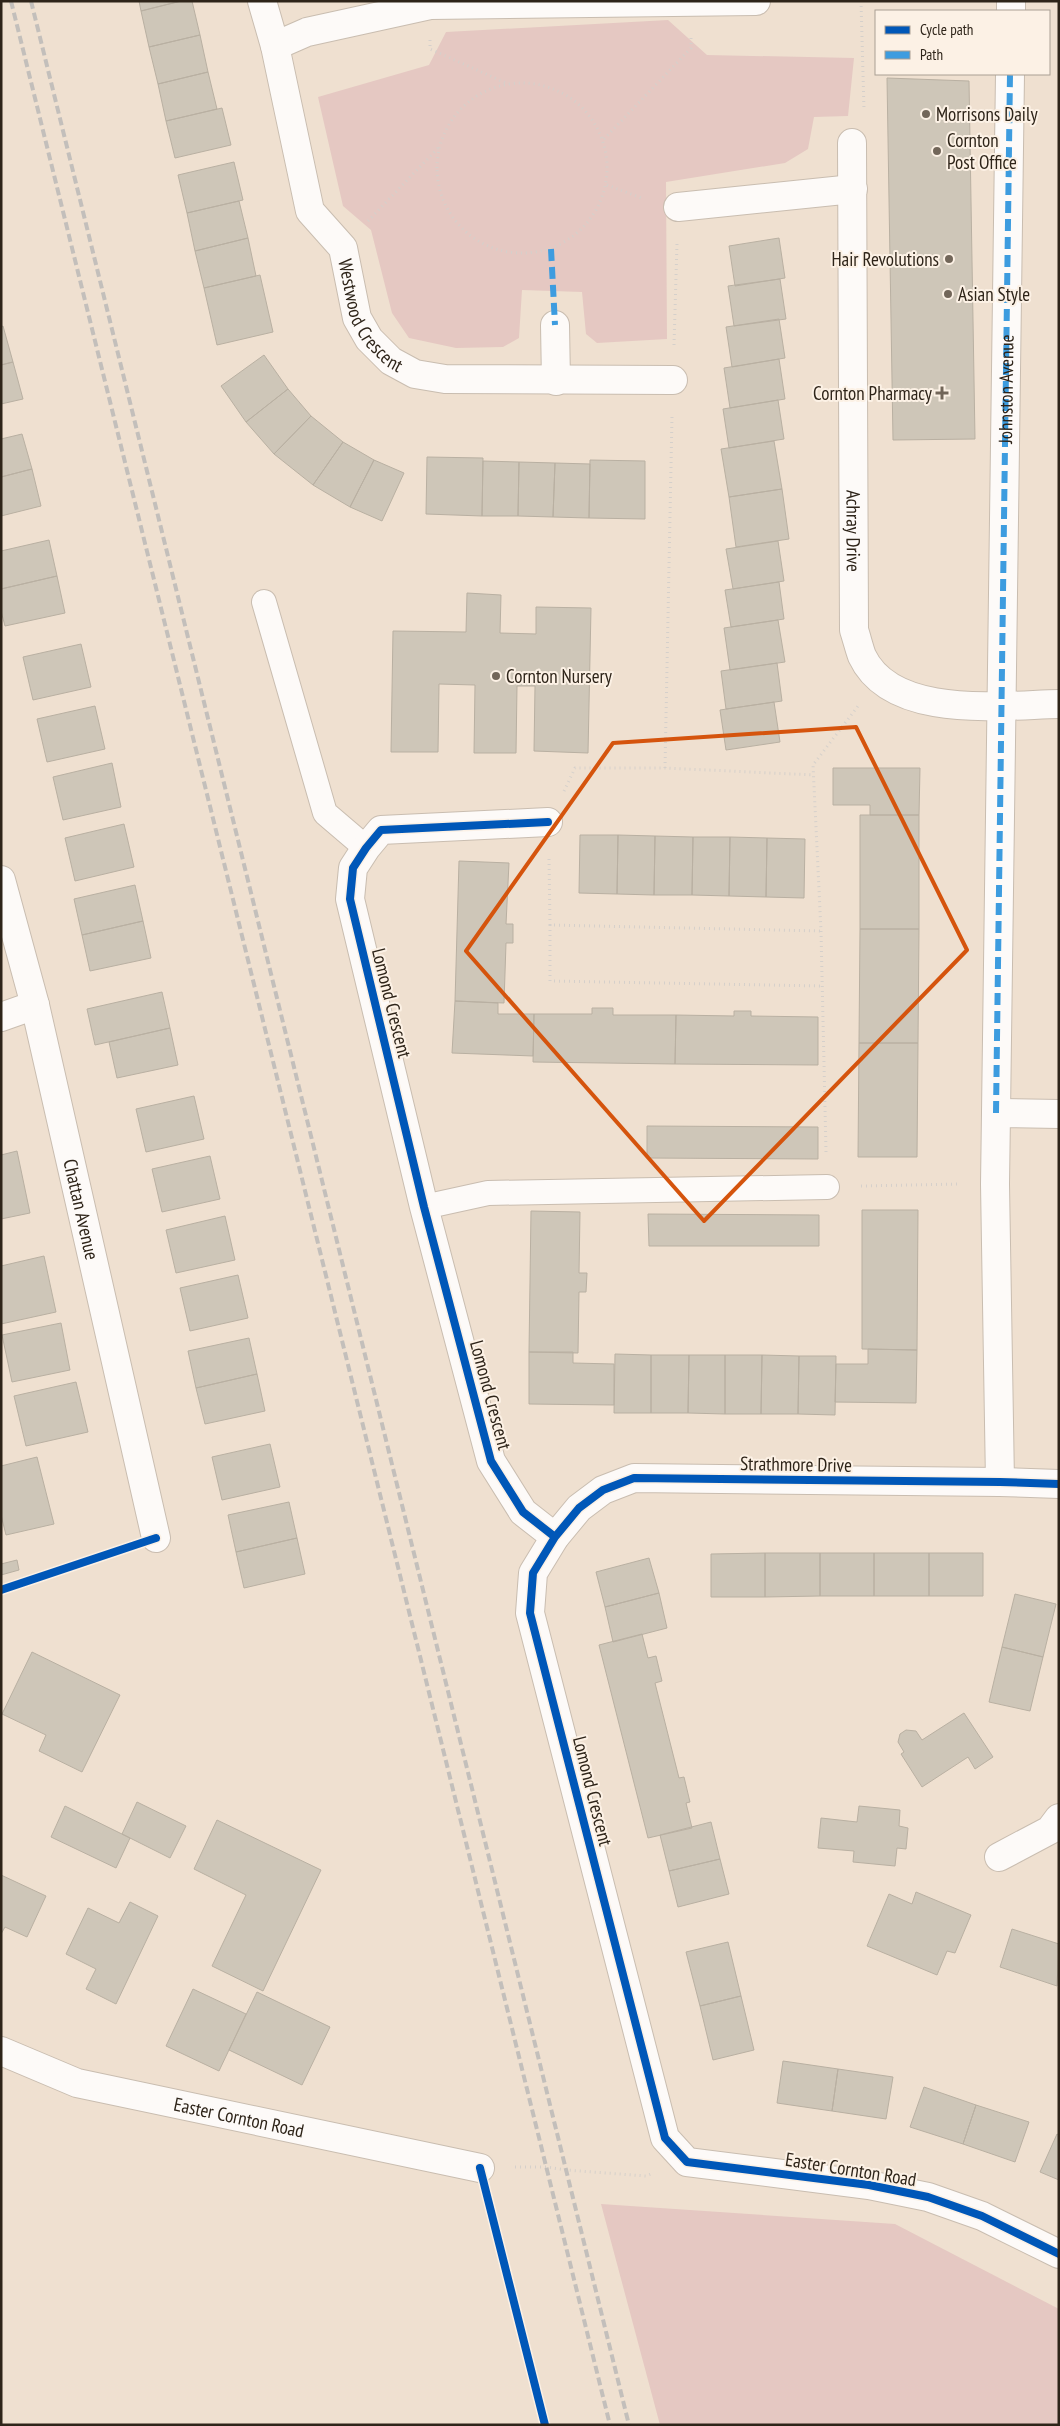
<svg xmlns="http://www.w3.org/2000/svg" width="1060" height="2426" font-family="'PT Sans Narrow',sans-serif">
<rect width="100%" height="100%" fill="#efe0d0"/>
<path fill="#e5c8c2" d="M 668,20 L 707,55 L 854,58 L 848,116 L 814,117 L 808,149 L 785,163 L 666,182 L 667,339 L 597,343 L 586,334 L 582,292 L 522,290 L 519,338 L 503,347 L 456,348 L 409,338 L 392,313 L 371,230 L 343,206 L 318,97 L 429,65 L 446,32 Z
M 601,2204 L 895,2224 L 1059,2309 L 1059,2425 L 660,2425 Z"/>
<path fill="#cec6b8" stroke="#b9b0a2" d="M 139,1 L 181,1 L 141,11 Z
M 181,1 L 192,1 L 200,35 L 149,47 L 141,11 Z
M 200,35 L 208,72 L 158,84 L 149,47 Z
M 208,72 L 217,109 L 166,121 L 158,84 Z
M 887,78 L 969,81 L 975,439 L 893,440 Z
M 222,108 L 231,145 L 175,158 L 166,121 Z
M 234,162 L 243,200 L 187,213 L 178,175 Z
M 239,201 L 248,238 L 195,251 L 187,213 Z
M 248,238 L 256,276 L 204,288 L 195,251 Z
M 779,238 L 785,278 L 735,286 L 729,246 Z
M 260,275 L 273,332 L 217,345 L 204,288 Z
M 780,279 L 786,319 L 734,326 L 728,286 Z
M 779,319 L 785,358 L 732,367 L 726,327 Z
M 3,326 L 13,362 L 1,365 L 1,327 Z
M 264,355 L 288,389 L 246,422 L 221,386 Z
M 779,359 L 785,399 L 730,408 L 724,368 Z
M 13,362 L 23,399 L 1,404 L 1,365 Z
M 288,389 L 311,416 L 274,454 L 246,422 Z
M 778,400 L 784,439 L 729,448 L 723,409 Z
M 311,416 L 343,442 L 313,485 L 274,454 Z
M 22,434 L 32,469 L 1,477 L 1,439 Z
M 774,441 L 782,489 L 729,497 L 721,449 Z
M 343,442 L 374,460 L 350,507 L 313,485 Z
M 427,457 L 483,458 L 482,516 L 426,514 Z
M 374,460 L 404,473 L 382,521 L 350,507 Z
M 590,460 L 645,461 L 645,519 L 589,518 Z
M 483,461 L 519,462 L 518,516 L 482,516 Z
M 519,462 L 555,463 L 553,517 L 518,516 Z
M 555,463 L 590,464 L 589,518 L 553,517 Z
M 32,469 L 41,506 L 1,516 L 1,477 Z
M 782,489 L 789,539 L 736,547 L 729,497 Z
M 49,540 L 57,576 L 1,589 L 1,551 Z
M 778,541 L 784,581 L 733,589 L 726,549 Z
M 57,576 L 65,613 L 5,626 L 1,611 L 1,589 Z
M 779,582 L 784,619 L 731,627 L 725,590 Z
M 467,593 L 501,595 L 500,633 L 536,634 L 536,607 L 591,608 L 588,753 L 534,751 L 535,686 L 517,686 L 516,753 L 474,753 L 475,685 L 439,684 L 438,752 L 391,752 L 393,631 L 466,632 Z
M 778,620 L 785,662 L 730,670 L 724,628 Z
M 81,644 L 91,687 L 33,700 L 23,657 Z
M 777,663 L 782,701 L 726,709 L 721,671 Z
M 774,702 L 780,742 L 726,750 L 720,710 Z
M 95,706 L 105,749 L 47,762 L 37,719 Z
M 112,763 L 121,807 L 63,820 L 53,777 Z
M 833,768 L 920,768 L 919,815 L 870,815 L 870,805 L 833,805 Z
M 860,815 L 919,815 L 919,929 L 860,929 Z
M 124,824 L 134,867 L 75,881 L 65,838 Z
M 580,835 L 618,835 L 617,894 L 579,893 Z
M 618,835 L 655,836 L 654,895 L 617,894 Z
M 655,836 L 693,837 L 692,895 L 654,895 Z
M 693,837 L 730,837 L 729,896 L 692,895 Z
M 730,837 L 767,838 L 766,897 L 729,896 Z
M 767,838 L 805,839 L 804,898 L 766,897 Z
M 459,861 L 509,863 L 506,924 L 513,924 L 513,943 L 506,943 L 504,1003 L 455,1001 Z
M 135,885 L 143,921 L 82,935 L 74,899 Z
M 143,921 L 151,958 L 90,971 L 82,935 Z
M 860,929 L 919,929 L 918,1043 L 859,1043 Z
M 162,992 L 170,1028 L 95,1045 L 87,1009 Z
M 455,1001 L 498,1003 L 498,1014 L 534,1014 L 533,1056 L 452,1053 Z
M 592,1008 L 613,1008 L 613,1015 L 676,1015 L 675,1064 L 533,1062 L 534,1014 L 592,1014 Z
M 734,1011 L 751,1011 L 751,1016 L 818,1017 L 818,1065 L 675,1064 L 676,1015 L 734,1016 Z
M 170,1028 L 178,1065 L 117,1078 L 109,1042 Z
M 859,1043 L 918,1043 L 917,1157 L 858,1157 Z
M 194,1096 L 204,1139 L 146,1152 L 136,1109 Z
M 647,1126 L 818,1127 L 818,1159 L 647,1158 Z
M 17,1151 L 30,1213 L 1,1219 L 1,1155 Z
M 210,1156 L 220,1199 L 162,1212 L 152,1169 Z
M 862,1210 L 918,1210 L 917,1350 L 862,1349 Z
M 531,1211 L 580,1212 L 579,1273 L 587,1273 L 586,1292 L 579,1292 L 578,1353 L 529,1352 Z
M 648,1214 L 819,1215 L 819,1246 L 649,1246 Z
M 225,1216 L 235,1260 L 176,1273 L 166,1230 Z
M 44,1256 L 56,1312 L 1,1324 L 1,1266 Z
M 238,1275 L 248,1318 L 190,1331 L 180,1288 Z
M 61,1323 L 70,1370 L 12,1382 L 2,1335 Z
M 249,1338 L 257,1374 L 196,1388 L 188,1351 Z
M 868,1349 L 917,1350 L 916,1403 L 835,1402 L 836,1364 L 868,1364 Z
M 529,1352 L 573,1352 L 573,1363 L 614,1364 L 614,1405 L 529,1404 Z
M 615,1354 L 651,1355 L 651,1413 L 614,1413 Z
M 651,1355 L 689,1355 L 688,1413 L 651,1413 Z
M 689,1355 L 725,1355 L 725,1414 L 688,1413 Z
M 725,1355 L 762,1355 L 761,1414 L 725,1414 Z
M 762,1355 L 799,1356 L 798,1414 L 761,1414 Z
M 799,1356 L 836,1356 L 835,1415 L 798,1414 Z
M 257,1374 L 265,1411 L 205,1424 L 196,1388 Z
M 76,1382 L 88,1432 L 26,1446 L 14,1396 Z
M 270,1444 L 280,1487 L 222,1500 L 212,1457 Z
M 37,1457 L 54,1524 L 6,1535 L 1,1515 L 1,1466 Z
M 289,1502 L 297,1538 L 236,1552 L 228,1515 Z
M 297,1538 L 305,1574 L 244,1588 L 236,1552 Z
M 765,1553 L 820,1553 L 820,1596 L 765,1597 Z
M 765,1553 L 765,1597 L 711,1597 L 711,1554 Z
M 820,1553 L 874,1553 L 874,1596 L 820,1596 Z
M 874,1553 L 929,1553 L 929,1596 L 874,1596 Z
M 929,1553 L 983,1553 L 983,1596 L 929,1596 Z
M 649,1558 L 659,1593 L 605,1607 L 596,1572 Z
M 17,1560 L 19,1570 L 1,1575 L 1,1564 Z
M 659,1593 L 667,1628 L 613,1642 L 605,1607 Z
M 1015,1594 L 1056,1604 L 1043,1657 L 1002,1647 Z
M 642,1634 L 648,1658 L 656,1656 L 662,1681 L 655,1683 L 679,1778 L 684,1777 L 690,1802 L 686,1803 L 692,1828 L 648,1838 L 599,1645 Z
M 1002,1647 L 1043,1657 L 1030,1711 L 989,1702 Z
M 32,1652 L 120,1695 L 82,1772 L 39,1751 L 46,1735 L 2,1714 Z
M 964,1713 L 993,1757 L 975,1769 L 968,1757 L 922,1787 L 901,1754 L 904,1752 L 898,1742 L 900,1734 L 906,1730 L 916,1731 L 922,1740 Z
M 137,1802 L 186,1826 L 170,1858 L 122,1834 Z
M 65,1806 L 130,1838 L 116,1868 L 51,1837 Z
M 859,1806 L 900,1810 L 899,1826 L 908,1828 L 906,1849 L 897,1848 L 895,1866 L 853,1862 L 854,1851 L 818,1848 L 821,1818 L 857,1822 Z
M 217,1820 L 321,1870 L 263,1991 L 212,1966 L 246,1895 L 194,1869 Z
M 711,1822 L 720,1859 L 669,1871 L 660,1835 Z
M 720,1859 L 729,1894 L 678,1907 L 669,1871 Z
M 1,1875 L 46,1896 L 27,1937 L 5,1927 L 1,1934 Z
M 916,1892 L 971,1915 L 955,1953 L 947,1951 L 937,1975 L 867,1946 L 889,1894 L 912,1904 Z
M 130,1902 L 158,1916 L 116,2004 L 86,1989 L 96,1969 L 66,1954 L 88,1908 L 119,1923 Z
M 1012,1929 L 1059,1944 L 1057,1986 L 1000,1967 Z
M 728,1942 L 741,1996 L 700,2006 L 686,1952 Z
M 193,1989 L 246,2014 L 219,2071 L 166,2046 Z
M 257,1992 L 330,2027 L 302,2085 L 229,2050 Z
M 741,1996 L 754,2050 L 713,2060 L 700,2006 Z
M 783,2061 L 838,2069 L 832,2111 L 777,2103 Z
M 838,2069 L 893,2077 L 886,2119 L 832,2111 Z
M 924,2087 L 976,2105 L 963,2144 L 910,2127 Z
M 976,2105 L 1029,2122 L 1015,2162 L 963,2144 Z
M 1057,2134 L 1059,2135 L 1059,2180 L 1040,2172 Z"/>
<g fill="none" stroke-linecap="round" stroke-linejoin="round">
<defs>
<path id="service" d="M 264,602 L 325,813 L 366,848
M 424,1207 L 488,1193 L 827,1187"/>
<g id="pedestrian">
<path id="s1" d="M 996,1113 L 1010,74"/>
</g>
<g id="minor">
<path id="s2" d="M 262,1 L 275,46 L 310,211 L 343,248 L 357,318 L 369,339 L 391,361 L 415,374 L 445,379 L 673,380"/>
<path d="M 1011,1 L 1011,11"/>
<path d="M 275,46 L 307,32 L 430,5 L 756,1"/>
<path id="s3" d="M 852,143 L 854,630 C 857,639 859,648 862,656 C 892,720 1002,705 1059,704"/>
<path d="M 678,207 L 853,189"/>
<path d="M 555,325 L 556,381"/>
<path d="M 548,822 L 381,830 L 366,848 L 353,868 L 350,899 L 424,1207 L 491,1461 L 523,1512 L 555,1537"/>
<path id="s4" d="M 1,880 L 35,1005 L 156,1538"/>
<path d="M 1,1017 L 35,1005"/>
<path d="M 1000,1482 L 995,1184 L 996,1113 L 1059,1114"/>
<path d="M 1059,1484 L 1000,1482 L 634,1478 L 603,1490 L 579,1508 L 555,1537 L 533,1573 L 530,1613 L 665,2138 L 687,2162 L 869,2185 L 928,2197 L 982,2216 L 1059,2254"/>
<path d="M 999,1857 L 1050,1830 L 1059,1818"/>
<path id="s5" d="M 1,2051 L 77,2083 L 480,2168"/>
</g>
</defs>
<use href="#service" stroke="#c9bdb0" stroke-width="26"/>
<use href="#pedestrian" stroke="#c9bdb0" stroke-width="30"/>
<use href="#minor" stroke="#c9bdb0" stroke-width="30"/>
<path stroke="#d5d0cb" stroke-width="3" stroke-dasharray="1 4" stroke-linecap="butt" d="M 861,1 L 864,110
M 430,40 L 430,49 L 506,83
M437 168a85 85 0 1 1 170 0a85 85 0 1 1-170 0Z
M 604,139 L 691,48 L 691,37
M 607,185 L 644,199
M 368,221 L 438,148
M 674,345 L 677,243
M 665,768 L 672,416
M 564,791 L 575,768 L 665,768 L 814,775
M 549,859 L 550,925 L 821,931
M 550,925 L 550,981 L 822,986
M 826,1152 L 821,931 L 813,765 L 858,706
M 861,1186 L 960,1184
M 515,2167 L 546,2167 L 566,2170 L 646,2176 L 651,2174"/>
<use href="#service" stroke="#fdfaf8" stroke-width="24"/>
<use href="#pedestrian" stroke="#fdfaf8" stroke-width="28"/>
<use href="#minor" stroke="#fdfaf8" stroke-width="28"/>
<path stroke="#c3bfbb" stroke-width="4" stroke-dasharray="8 4" stroke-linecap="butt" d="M 11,1 L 610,2425
M 31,1 L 629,2425"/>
<path stroke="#3d9cdf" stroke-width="6" stroke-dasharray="12 6" stroke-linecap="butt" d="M 551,249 L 555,325
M 996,1113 L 1010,74"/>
<defs>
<path id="cycleway" d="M 548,822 L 381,830 L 366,848 L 353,868 L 350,899 L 424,1207 L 491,1461 L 523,1512 L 555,1537
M 1059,1484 L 1000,1482 L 634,1478 L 603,1490 L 579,1508 L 555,1537 L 533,1573 L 530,1613 L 665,2138 L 687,2162 L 869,2185 L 928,2197 L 982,2216 L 1059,2254
M 1,1590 L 156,1538
M 480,2168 L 545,2425"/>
</defs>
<use href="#cycleway" stroke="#fcf1e5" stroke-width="11"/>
<use href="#cycleway" stroke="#0057b8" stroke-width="8"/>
</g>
<path fill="none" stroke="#d5540d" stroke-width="4" stroke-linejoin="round" d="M 856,727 L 967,950 L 704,1221 L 466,951 L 613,743 Z"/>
<g fill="#726659" stroke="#fcf1e5" stroke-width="2">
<circle cx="926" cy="114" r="5"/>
<circle cx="937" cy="151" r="5"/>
<circle cx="949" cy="259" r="5"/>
<circle cx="948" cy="294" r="5"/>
<path d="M939.5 385.5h5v5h5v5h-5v5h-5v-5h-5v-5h5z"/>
<circle cx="496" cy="676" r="5"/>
</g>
<g text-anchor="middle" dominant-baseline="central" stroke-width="4" stroke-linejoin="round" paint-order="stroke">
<g font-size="19" fill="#2e2419" stroke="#fcf1e5" text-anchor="start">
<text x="936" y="114">Morrisons Daily</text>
<text x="947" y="140">Cornton<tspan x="947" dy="22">Post Office</tspan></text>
<text x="939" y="259" text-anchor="end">Hair Revolutions</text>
<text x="958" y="294">Asian Style</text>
<text x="932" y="393" text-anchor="end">Cornton Pharmacy</text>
<text x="506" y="676">Cornton Nursery</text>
</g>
<g font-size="19" fill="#2e2419" stroke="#fcf1e5">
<text stroke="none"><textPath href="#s2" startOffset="340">Westwood Crescent</textPath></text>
<text stroke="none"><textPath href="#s1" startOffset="724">Johnston Avenue</textPath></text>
<text stroke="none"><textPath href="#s3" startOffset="388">Achray Drive</textPath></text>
<text transform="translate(392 1003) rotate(76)">Lomond Crescent</text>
<text stroke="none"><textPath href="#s4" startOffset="339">Chattan Avenue</textPath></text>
<text transform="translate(491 1395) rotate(75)">Lomond Crescent</text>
<text transform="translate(796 1464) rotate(1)">Strathmore Drive</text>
<text transform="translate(593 1791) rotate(76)">Lomond Crescent</text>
<text stroke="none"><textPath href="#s5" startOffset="248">Easter Cornton Road</textPath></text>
<text transform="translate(851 2169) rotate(9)">Easter Cornton Road</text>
</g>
</g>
<rect width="1060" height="2426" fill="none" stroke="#2e2419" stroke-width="5"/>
<rect x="875" y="10" width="175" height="65" fill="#fcf1e5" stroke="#aa9f93"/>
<rect x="885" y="26" width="25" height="8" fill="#0057b8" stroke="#aa9f93"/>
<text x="920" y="35" font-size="15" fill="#2e2419">Cycle path</text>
<rect x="885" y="51" width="25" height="8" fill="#3d9cdf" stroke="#aa9f93"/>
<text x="920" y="60" font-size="15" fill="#2e2419">Path</text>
</svg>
